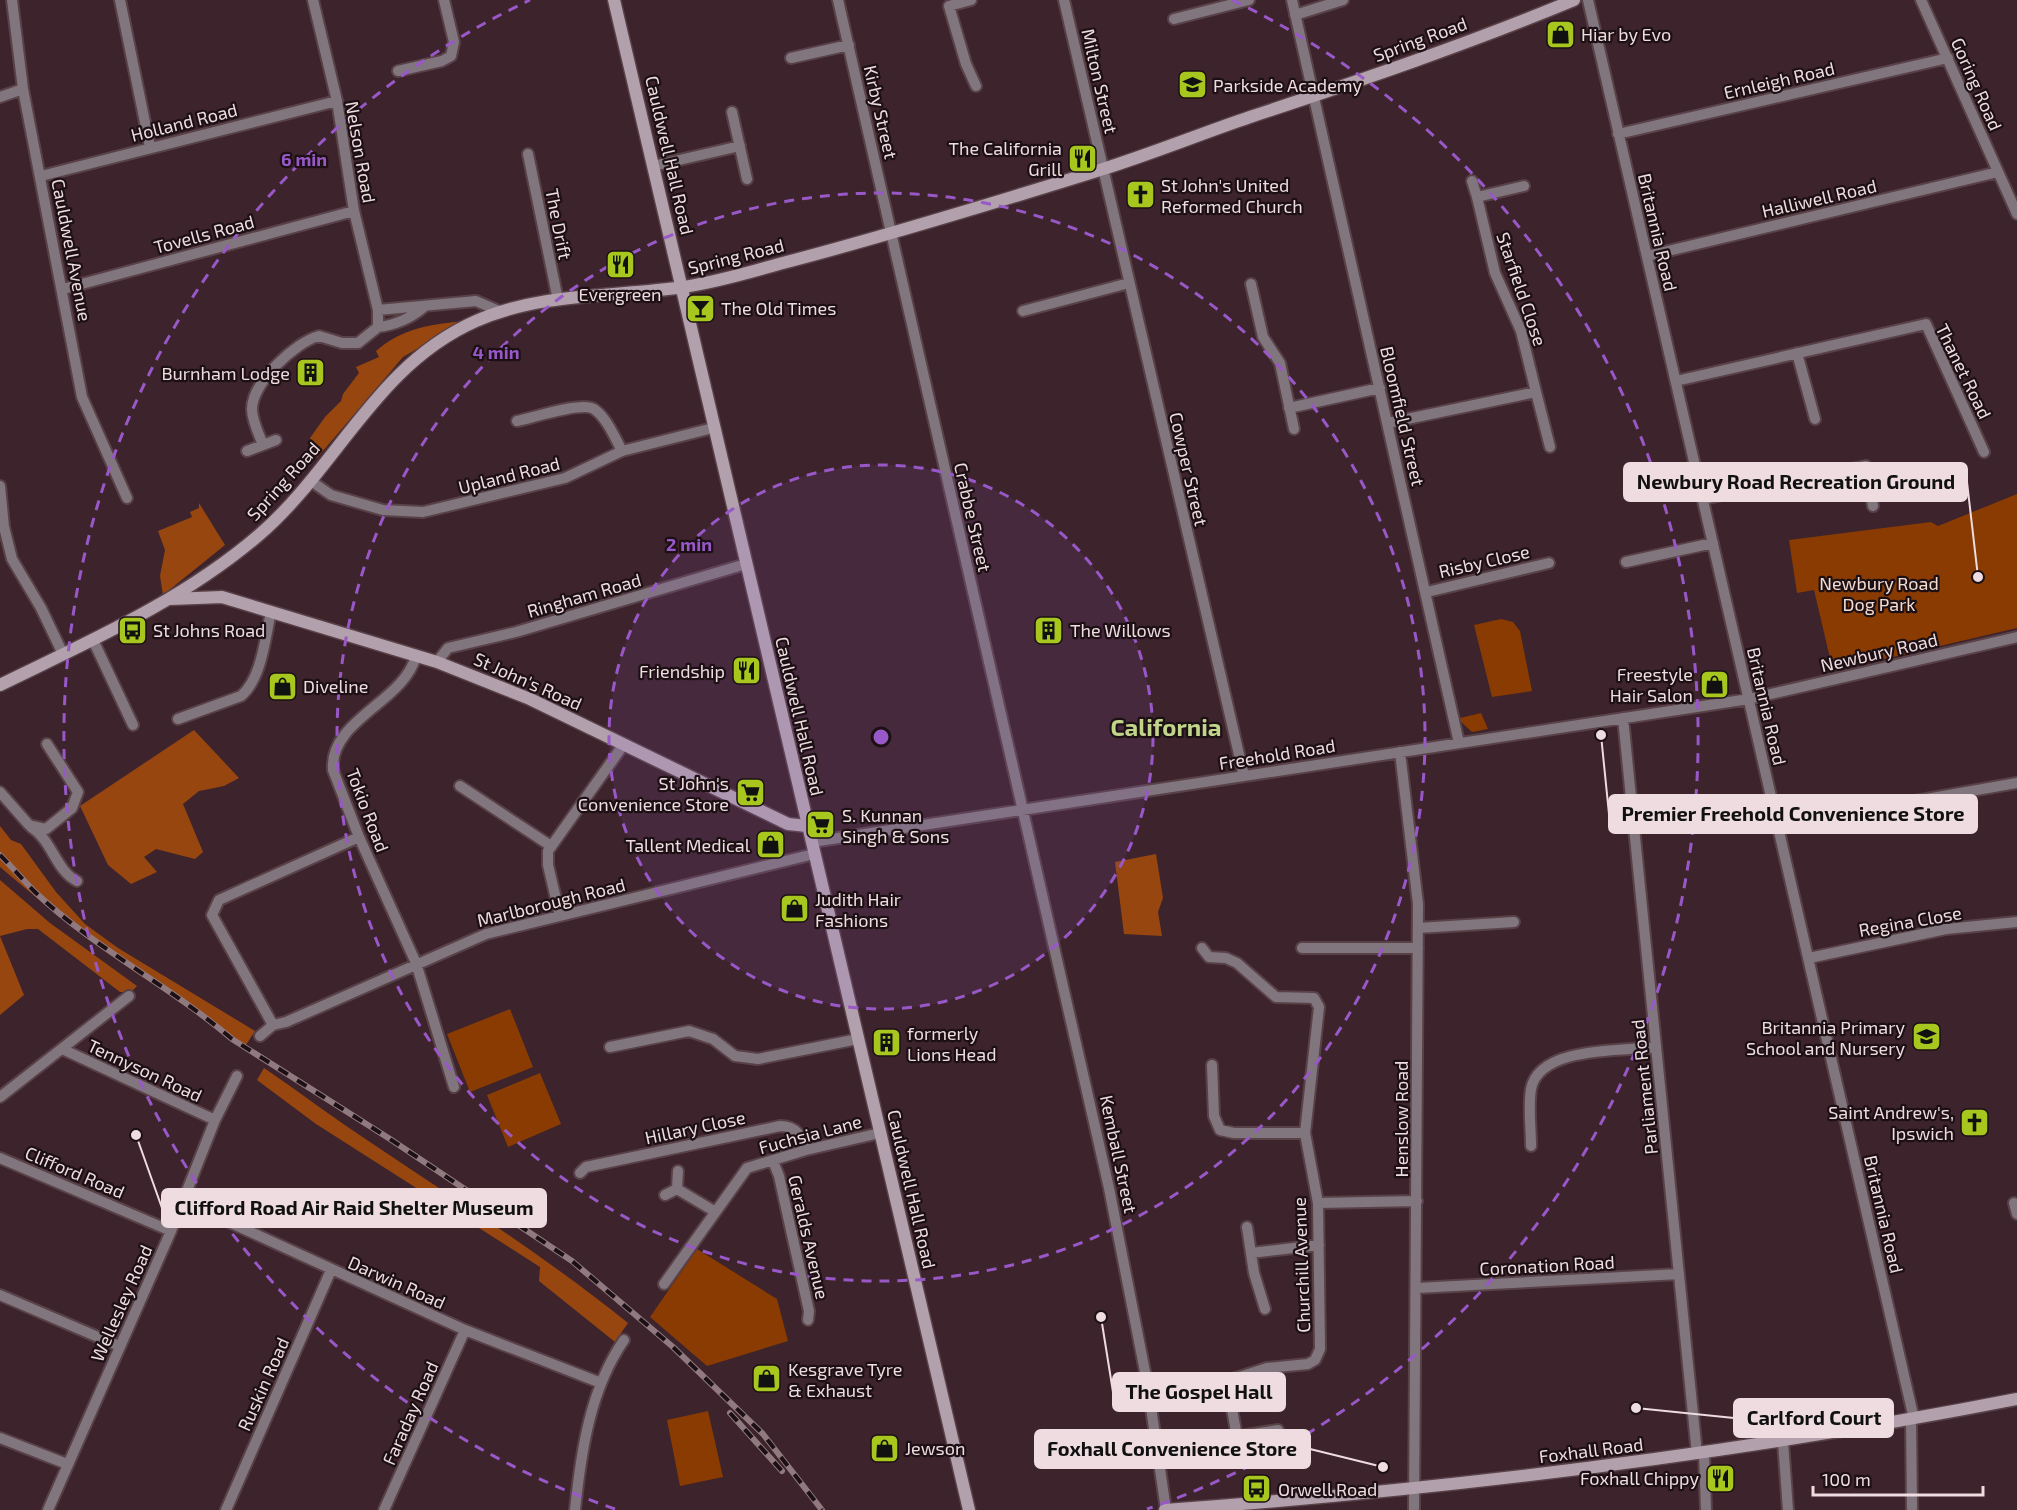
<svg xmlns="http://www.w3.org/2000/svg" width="2017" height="1510" font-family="'Exo 2',sans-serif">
<rect width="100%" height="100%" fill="#3d232b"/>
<path fill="#893b02" d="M 2017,494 L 2017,628 L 1833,671 L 1814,590 L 1797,593 L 1789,540 L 1931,522 L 1938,526 Z
M 1501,619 L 1513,622 L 1520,631 L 1532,691 L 1492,697 L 1474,625 Z
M 1481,713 L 1488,729 L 1472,732 L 1459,720 L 1460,718 Z
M 510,1009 L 533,1067 L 470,1092 L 447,1034 Z
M 540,1073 L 561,1124 L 508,1147 L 487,1095 Z
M 697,1249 L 777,1299 L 788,1341 L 707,1366 L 650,1317 Z
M 708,1411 L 723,1477 L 680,1486 L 667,1420 Z"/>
<path fill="#98460f" d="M 465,321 L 403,357 L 317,458 L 310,438 L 325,417 L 341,401 L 343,394 L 359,373 L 356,367 L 379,357 L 376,351 C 402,328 432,324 465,321 Z
M 199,503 L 225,545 L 163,595 L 160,576 L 165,550 L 158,531 L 192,517 L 190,512 L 199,508 Z
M 194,730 L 239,778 L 224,786 L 199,791 L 183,804 L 203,852 L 195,859 L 156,849 L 144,857 L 157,872 L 131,884 L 108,865 L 80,806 Z
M 0,826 L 11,840 L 21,844 L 56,892 L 85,924 L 118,948 L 255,1031 L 246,1045 C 160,990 78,934 0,867 Z
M 1156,854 L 1163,898 L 1158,912 L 1162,936 L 1124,934 L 1115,862 Z
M 0,880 L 50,923 L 137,986 L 131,992 L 120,992 L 38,929 L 27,929 L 0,936 L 24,995 L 0,1015 Z
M 264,1068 C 301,1093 336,1120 373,1144 C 459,1202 546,1257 628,1323 L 615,1342 L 539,1281 L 540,1267 L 316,1124 L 257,1080 Z"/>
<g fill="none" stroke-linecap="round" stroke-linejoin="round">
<defs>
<path id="street" d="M 12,0 L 23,89 L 82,397 L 127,498
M 120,0 L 150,147
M 313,0 L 337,101 L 354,211 L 378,310 L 378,327
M 838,0 L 1109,1188 L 1148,1387 L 1166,1510
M 971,0 L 949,6 L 966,64 L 976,86
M 1064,0 L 1244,776
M 1292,0 L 1459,743
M 1588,0 L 1914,1419
M 1921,0 L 2017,214
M 1295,15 L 1343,0
M 1174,19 L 1249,0
M 791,58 L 849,45
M 398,71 L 442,61 L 451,56 L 454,42 L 444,0
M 0,97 L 23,89
M 732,112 L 747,179
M 1618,134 L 1948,58
M 528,154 L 558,300
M 653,166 L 740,146
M 41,176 L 337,101
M 1472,181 L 1477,197
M 1647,256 L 1998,172
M 1251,284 L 1263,337 L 1280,363 L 1294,429
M 63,289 L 354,211
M 378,310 L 476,301 L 499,311
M 1023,311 L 1129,283
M 378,327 C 396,325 411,318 424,307
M 1797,353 L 1815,419
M 1676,381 L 1926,324 L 1984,452
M 1536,392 L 1550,447
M 1289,408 L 1380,388
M 517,421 C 533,418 582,401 594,409 C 607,418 615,438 622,451
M 1388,423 L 1536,392 L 1521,331 L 1495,273 L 1477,197 L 1524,186
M 263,445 C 259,434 252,421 252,409 C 252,383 295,342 319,336 L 342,343 L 358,343 L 378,327
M 247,451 L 276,440
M 311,481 L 331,495 L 383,510 L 423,512 L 565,478 L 622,451 L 713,428
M 0,486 L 4,527 L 12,559 L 41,608 L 63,654
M 1703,499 L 1866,466 L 1873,506
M 1626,562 L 1713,543
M 1427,592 L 1549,563
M 93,640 L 133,725
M 416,656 C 404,702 329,720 333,770 L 359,837 L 416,963 L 454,1087
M 437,662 L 448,648 L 516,632 L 746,564
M 1623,718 L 1697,1454
M 178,719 L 241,696 C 262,678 265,638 271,612
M 1400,752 L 1418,904 L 1414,1510
M 460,786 L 551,846
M 0,792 L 29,825 L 46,829 L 72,808 L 78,792 L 47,744
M 1778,825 L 2017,783
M 31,827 C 52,840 56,871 77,881
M 812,842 L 1749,699 L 2017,637
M 560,916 L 548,865 L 548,851 L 624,744
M 1418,928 L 1514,922
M 1302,948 L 1418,948
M 1809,958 L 1946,929 L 2017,922
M 273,1025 L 286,1022 L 486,934 L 814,854
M 273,1025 L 212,915 L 219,900 L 359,837
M 260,1036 L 273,1025
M 610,1047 L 689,1031 L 713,1039 L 735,1056 L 758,1059 L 858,1039
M 62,1049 L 215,1120
M 1212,1065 L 1214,1116 L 1220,1130 L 1234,1133 L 1305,1133
M 0,1097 L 129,996
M 1531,1146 C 1531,1128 1528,1107 1531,1089 C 1539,1046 1622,1051 1656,1047
M 0,1158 L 171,1231
M 773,1161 L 779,1176 L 809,1311 L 808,1320
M 580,1173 L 586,1167 L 780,1126 C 796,1126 802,1136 806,1150
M 677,1189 L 714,1211
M 665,1195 L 677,1189 L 678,1171
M 183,1201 L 465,1330 L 601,1383
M 1318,1203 L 1417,1201
M 2014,1203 L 2017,1214
M 1247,1227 L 1254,1273 L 1265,1309
M 1251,1253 L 1319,1245
M 664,1284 L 747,1168 L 806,1150 L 880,1133
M 1417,1288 L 1679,1274
M 0,1295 L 119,1346
M 1227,1381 L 1237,1437
M 1148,1387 L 1183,1380 L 1227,1381 L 1267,1368 L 1308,1364 L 1315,1360 L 1320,1349 L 1318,1203 L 1305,1133 L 1319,1007 L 1314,998 L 1276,997 L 1237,963 L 1226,958 L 1209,957 L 1202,948
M 1911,1419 L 1912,1510
M 0,1438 L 67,1464
M 1215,1440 L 1278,1430
M 1783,1442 L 1788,1510
M 1704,1453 L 1706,1510
M 48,1510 L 171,1231 L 215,1120 L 237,1076
M 226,1510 L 331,1270
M 384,1510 L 465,1330
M 575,1510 C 581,1452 590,1389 624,1340"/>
<path id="secondary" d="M 614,0 L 969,1510
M 171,599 L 222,597 L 437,662 L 530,699 L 788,824 L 807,826
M 0,685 C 90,641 182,601 259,535 C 338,467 376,365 476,321 C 541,292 616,297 684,287 C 716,282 748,273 779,264 C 887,236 994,203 1100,170 C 1151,154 1200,134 1250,117 C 1359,81 1468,44 1574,0
M 1165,1510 C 1451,1489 1736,1454 2017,1399"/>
</defs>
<use href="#street" stroke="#594148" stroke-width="14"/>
<use href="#secondary" stroke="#594148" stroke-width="15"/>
<use href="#street" stroke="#81767e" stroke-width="10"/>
<use href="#secondary" stroke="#b2a0ad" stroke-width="12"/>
<defs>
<path id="rail" d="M 0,855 C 12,867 23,880 35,892 C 94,948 170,986 232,1039 L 390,1139 L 572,1261 L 673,1347 L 763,1434 L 822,1510
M 730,1413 L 782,1471"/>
</defs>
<use href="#rail" stroke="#907a80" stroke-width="6"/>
<use href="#rail" stroke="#1c1014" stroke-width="4" stroke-dasharray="11" stroke-linecap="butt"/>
</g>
<circle cx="881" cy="737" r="272" fill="#9858c7" fill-opacity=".12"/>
<g fill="none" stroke="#9858c7" stroke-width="3" stroke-dasharray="10 8">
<circle cx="881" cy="737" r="272"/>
<circle cx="881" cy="737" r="544"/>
<path d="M615 1509A816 816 0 0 1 530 0M1232 0A816 816 0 0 1 1147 1509"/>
</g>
<defs>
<symbol id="shop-square" viewBox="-11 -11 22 22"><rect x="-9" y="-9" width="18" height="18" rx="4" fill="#a8c71e" stroke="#1c1014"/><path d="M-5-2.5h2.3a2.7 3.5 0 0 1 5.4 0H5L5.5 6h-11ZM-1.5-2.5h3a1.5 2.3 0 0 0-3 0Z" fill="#111"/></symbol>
<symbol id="school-square" viewBox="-11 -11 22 22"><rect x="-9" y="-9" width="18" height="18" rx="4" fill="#a8c71e" stroke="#1c1014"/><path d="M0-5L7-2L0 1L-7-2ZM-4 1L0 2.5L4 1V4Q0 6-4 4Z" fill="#111"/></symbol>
<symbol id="restaurant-square" viewBox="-11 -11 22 22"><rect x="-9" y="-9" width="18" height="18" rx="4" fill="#a8c71e" stroke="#1c1014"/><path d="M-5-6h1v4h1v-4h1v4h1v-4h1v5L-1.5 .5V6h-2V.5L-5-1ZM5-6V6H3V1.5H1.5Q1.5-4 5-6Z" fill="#111"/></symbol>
<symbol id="church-square" viewBox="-11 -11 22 22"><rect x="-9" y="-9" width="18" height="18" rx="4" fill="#a8c71e" stroke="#1c1014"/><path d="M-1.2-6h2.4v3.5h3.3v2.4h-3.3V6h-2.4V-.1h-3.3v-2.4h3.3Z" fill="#111"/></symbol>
<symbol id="bar-square" viewBox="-11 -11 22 22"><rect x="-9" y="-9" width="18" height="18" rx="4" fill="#a8c71e" stroke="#1c1014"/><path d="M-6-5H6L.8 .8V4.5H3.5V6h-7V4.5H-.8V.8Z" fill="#111"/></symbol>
<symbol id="building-square" viewBox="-11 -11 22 22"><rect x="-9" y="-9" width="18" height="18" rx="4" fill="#a8c71e" stroke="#1c1014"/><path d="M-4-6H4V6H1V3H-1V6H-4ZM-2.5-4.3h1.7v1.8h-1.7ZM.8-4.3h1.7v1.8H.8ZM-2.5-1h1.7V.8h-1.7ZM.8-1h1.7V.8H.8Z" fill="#111"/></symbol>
<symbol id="bus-square" viewBox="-11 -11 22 22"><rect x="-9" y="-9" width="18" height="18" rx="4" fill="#a8c71e" stroke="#1c1014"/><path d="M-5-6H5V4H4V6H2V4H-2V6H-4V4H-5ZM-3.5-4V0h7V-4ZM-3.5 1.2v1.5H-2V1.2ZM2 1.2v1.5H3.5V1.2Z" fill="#111"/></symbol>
<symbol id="supermarket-square" viewBox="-11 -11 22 22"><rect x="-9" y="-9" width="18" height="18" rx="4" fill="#a8c71e" stroke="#1c1014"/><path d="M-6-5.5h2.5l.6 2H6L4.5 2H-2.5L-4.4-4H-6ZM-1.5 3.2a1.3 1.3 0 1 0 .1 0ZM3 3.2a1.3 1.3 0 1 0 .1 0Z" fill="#111"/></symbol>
</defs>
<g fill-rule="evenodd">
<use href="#shop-square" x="1544" y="18" width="33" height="33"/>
<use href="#school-square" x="1176" y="68" width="33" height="33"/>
<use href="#restaurant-square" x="1066" y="142" width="33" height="33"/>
<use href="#church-square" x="1124" y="178" width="33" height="33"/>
<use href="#restaurant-square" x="604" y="248" width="33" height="33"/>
<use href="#bar-square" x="684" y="292" width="33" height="33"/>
<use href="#building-square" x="294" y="356" width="33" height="33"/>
<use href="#bus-square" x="116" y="614" width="33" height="33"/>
<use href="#building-square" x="1032" y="614" width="33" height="33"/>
<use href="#restaurant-square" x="730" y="654" width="33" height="33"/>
<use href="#shop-square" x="1698" y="668" width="33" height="33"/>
<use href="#shop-square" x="266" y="670" width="33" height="33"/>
<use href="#supermarket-square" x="734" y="776" width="33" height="33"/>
<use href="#supermarket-square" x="804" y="808" width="33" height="33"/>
<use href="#shop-square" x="754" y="828" width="33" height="33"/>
<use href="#shop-square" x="778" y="892" width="33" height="33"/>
<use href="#school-square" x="1910" y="1020" width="33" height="33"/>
<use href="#building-square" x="870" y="1026" width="33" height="33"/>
<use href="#church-square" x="1958" y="1106" width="33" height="33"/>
<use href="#shop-square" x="750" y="1362" width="33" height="33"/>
<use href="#shop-square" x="868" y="1432" width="33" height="33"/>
<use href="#restaurant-square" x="1704" y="1462" width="33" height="33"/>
<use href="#bus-square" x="1240" y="1472" width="33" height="33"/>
</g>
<g text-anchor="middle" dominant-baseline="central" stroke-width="4.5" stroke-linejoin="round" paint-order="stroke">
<g font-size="18" fill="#eedce0" stroke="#1c1014" text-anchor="start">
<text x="1581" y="34">Hiar by Evo</text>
<text x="1213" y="85">Parkside Academy</text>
<text x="1062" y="148" text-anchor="end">The California<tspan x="1062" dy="21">Grill</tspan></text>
<text x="1161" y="185">St John's United<tspan x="1161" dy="21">Reformed Church</tspan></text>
<text x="620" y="294" text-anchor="middle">Evergreen</text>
<text x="721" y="308">The Old Times</text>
<text x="290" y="373" text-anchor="end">Burnham Lodge</text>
<text x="153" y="630">St Johns Road</text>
<text x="1070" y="630">The Willows</text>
<text x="725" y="671" text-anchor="end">Friendship</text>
<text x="1693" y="674" text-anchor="end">Freestyle<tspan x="1693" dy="21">Hair Salon</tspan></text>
<text x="303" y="686">Diveline</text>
<text x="729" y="783" text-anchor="end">St John's<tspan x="729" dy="21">Convenience Store</tspan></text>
<text x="842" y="815">S. Kunnan<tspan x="842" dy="21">Singh &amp; Sons</tspan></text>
<text x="750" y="845" text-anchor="end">Tallent Medical</text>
<text x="815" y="899">Judith Hair<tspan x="815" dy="21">Fashions</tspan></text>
<text x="1905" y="1027" text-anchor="end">Britannia Primary<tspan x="1905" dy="21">School and Nursery</tspan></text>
<text x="907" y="1033">formerly<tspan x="907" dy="21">Lions Head</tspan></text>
<text x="1954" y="1112" text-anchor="end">Saint Andrew's,<tspan x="1954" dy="21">Ipswich</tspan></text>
<text x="788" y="1369">Kesgrave Tyre<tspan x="788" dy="21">&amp; Exhaust</tspan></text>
<text x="905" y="1448">Jewson</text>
<text x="1699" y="1478" text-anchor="end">Foxhall Chippy</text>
<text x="1278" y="1489">Orwell Road</text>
</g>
<g font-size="18" fill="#eedce0" stroke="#1c1014">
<text transform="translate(1420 39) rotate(-20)">Spring Road</text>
<text transform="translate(1779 80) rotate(-13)">Ernleigh Road</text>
<text transform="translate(1100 81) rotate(77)">Milton Street</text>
<text transform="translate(1977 84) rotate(66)">Goring Road</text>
<text transform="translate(881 112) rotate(77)">Kirby Street</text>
<text transform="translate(184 122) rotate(-14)">Holland Road</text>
<text transform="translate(361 152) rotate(80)">Nelson Road</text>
<text transform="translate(670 155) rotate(77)">Cauldwell Hall Road</text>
<text transform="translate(1819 198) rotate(-13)">Halliwell Road</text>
<text transform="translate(559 224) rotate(79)">The Drift</text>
<text transform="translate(1658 232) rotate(77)">Britannia Road</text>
<text transform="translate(204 234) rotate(-15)">Tovells Road</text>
<text transform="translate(72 250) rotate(79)">Cauldwell Avenue</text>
<text transform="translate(736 256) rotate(-14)">Spring Road</text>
<text transform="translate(1522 289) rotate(71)">Starfield Close</text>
<text transform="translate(1964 371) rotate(64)">Thanet Road</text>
<text transform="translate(1403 416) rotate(77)">Bloomfield Street</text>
<text transform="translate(1189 469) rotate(77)">Cowper Street</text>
<text transform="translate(509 475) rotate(-14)">Upland Road</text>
<text transform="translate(283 481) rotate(-48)">Spring Road</text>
<text transform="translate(973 517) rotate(77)">Crabbe Street</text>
<text transform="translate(1484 561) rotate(-13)">Risby Close</text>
<text transform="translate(584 595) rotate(-16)">Ringham Road</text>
<text transform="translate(1879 652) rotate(-13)">Newbury Road</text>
<text transform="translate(528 681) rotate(24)">St John's Road</text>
<text transform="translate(1767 706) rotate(77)">Britannia Road</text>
<text transform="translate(800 716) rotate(77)">Cauldwell Hall Road</text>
<text transform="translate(1277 754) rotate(-9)">Freehold Road</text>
<text transform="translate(368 810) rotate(69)">Tokio Road</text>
<text transform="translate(551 902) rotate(-14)">Marlborough Road</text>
<text transform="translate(1910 921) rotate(-10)">Regina Close</text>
<text transform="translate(145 1070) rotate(25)">Tennyson Road</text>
<text transform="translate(1644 1087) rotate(-96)">Parliament Road</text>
<text transform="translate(1401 1119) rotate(-90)">Henslow Road</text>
<text transform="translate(695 1127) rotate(-12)">Hillary Close</text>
<text transform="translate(810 1134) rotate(-15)">Fuchsia Lane</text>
<text transform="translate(1119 1154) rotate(78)">Kemball Street</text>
<text transform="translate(75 1172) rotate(23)">Clifford Road</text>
<text transform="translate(912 1189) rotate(77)">Cauldwell Hall Road</text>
<text transform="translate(1884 1214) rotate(77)">Britannia Road</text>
<text transform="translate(809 1237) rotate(77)">Geralds Avenue</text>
<text transform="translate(1301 1265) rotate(-92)">Churchill Avenue</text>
<text transform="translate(1547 1265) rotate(-3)">Coronation Road</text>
<text transform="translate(397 1282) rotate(24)">Darwin Road</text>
<text transform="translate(121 1303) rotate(-66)">Wellesley Road</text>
<text transform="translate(263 1384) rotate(-66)">Ruskin Road</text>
<text transform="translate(410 1413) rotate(-66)">Faraday Road</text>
<text transform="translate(1591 1450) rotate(-7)">Foxhall Road</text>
</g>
<g font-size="18" fill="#f4dcd0" stroke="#1c1014">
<text x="1879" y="583">Newbury Road<tspan x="1879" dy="21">Dog Park</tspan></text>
</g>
<g font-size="24" font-weight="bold" fill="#c0d48a" stroke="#1c1014">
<text x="1166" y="726">California</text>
</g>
</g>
<circle cx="881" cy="737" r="9" fill="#9858c7" stroke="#1c1014" stroke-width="3"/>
<g font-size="18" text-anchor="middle" font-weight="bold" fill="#9858c7" stroke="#1c1014" stroke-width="4.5" stroke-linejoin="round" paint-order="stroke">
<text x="304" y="166">6 min</text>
<text x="496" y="359">4 min</text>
<text x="689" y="551">2 min</text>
</g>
<path fill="none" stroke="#eedce0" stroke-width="2" d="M1978 577L1967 482M1601 735L1609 814M136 1135L162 1208M1101 1317L1113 1392M1636 1408L1734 1418M1383 1467L1310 1449"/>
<g fill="#eedce0" stroke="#1c1014" stroke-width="2">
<circle cx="1978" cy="577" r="6"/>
<circle cx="1601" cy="735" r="6"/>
<circle cx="136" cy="1135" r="6"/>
<circle cx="1101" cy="1317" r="6"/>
<circle cx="1636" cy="1408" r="6"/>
<circle cx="1383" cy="1467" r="6"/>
</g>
<g fill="#eedce0" stroke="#eedce0" stroke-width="2">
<rect x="1624" y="463" width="343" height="38" rx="6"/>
<rect x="1609" y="795" width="368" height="38" rx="6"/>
<rect x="162" y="1189" width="384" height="38" rx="6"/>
<rect x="1113" y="1373" width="172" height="38" rx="6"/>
<rect x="1734" y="1399" width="159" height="38" rx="6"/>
<rect x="1035" y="1430" width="275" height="38" rx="6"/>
</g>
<g font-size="20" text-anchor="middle" font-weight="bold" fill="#111">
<text x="1796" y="489">Newbury Road Recreation Ground</text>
<text x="1793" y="821">Premier Freehold Convenience Store</text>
<text x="354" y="1215">Clifford Road Air Raid Shelter Museum</text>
<text x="1199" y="1399">The Gospel Hall</text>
<text x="1814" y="1425">Carlford Court</text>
<text x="1172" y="1456">Foxhall Convenience Store</text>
</g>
<path d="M1813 1486v9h170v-9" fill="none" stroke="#eedce0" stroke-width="3"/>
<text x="1822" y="1486" font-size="18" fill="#eedce0" stroke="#1c1014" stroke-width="4.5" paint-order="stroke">100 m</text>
</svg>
